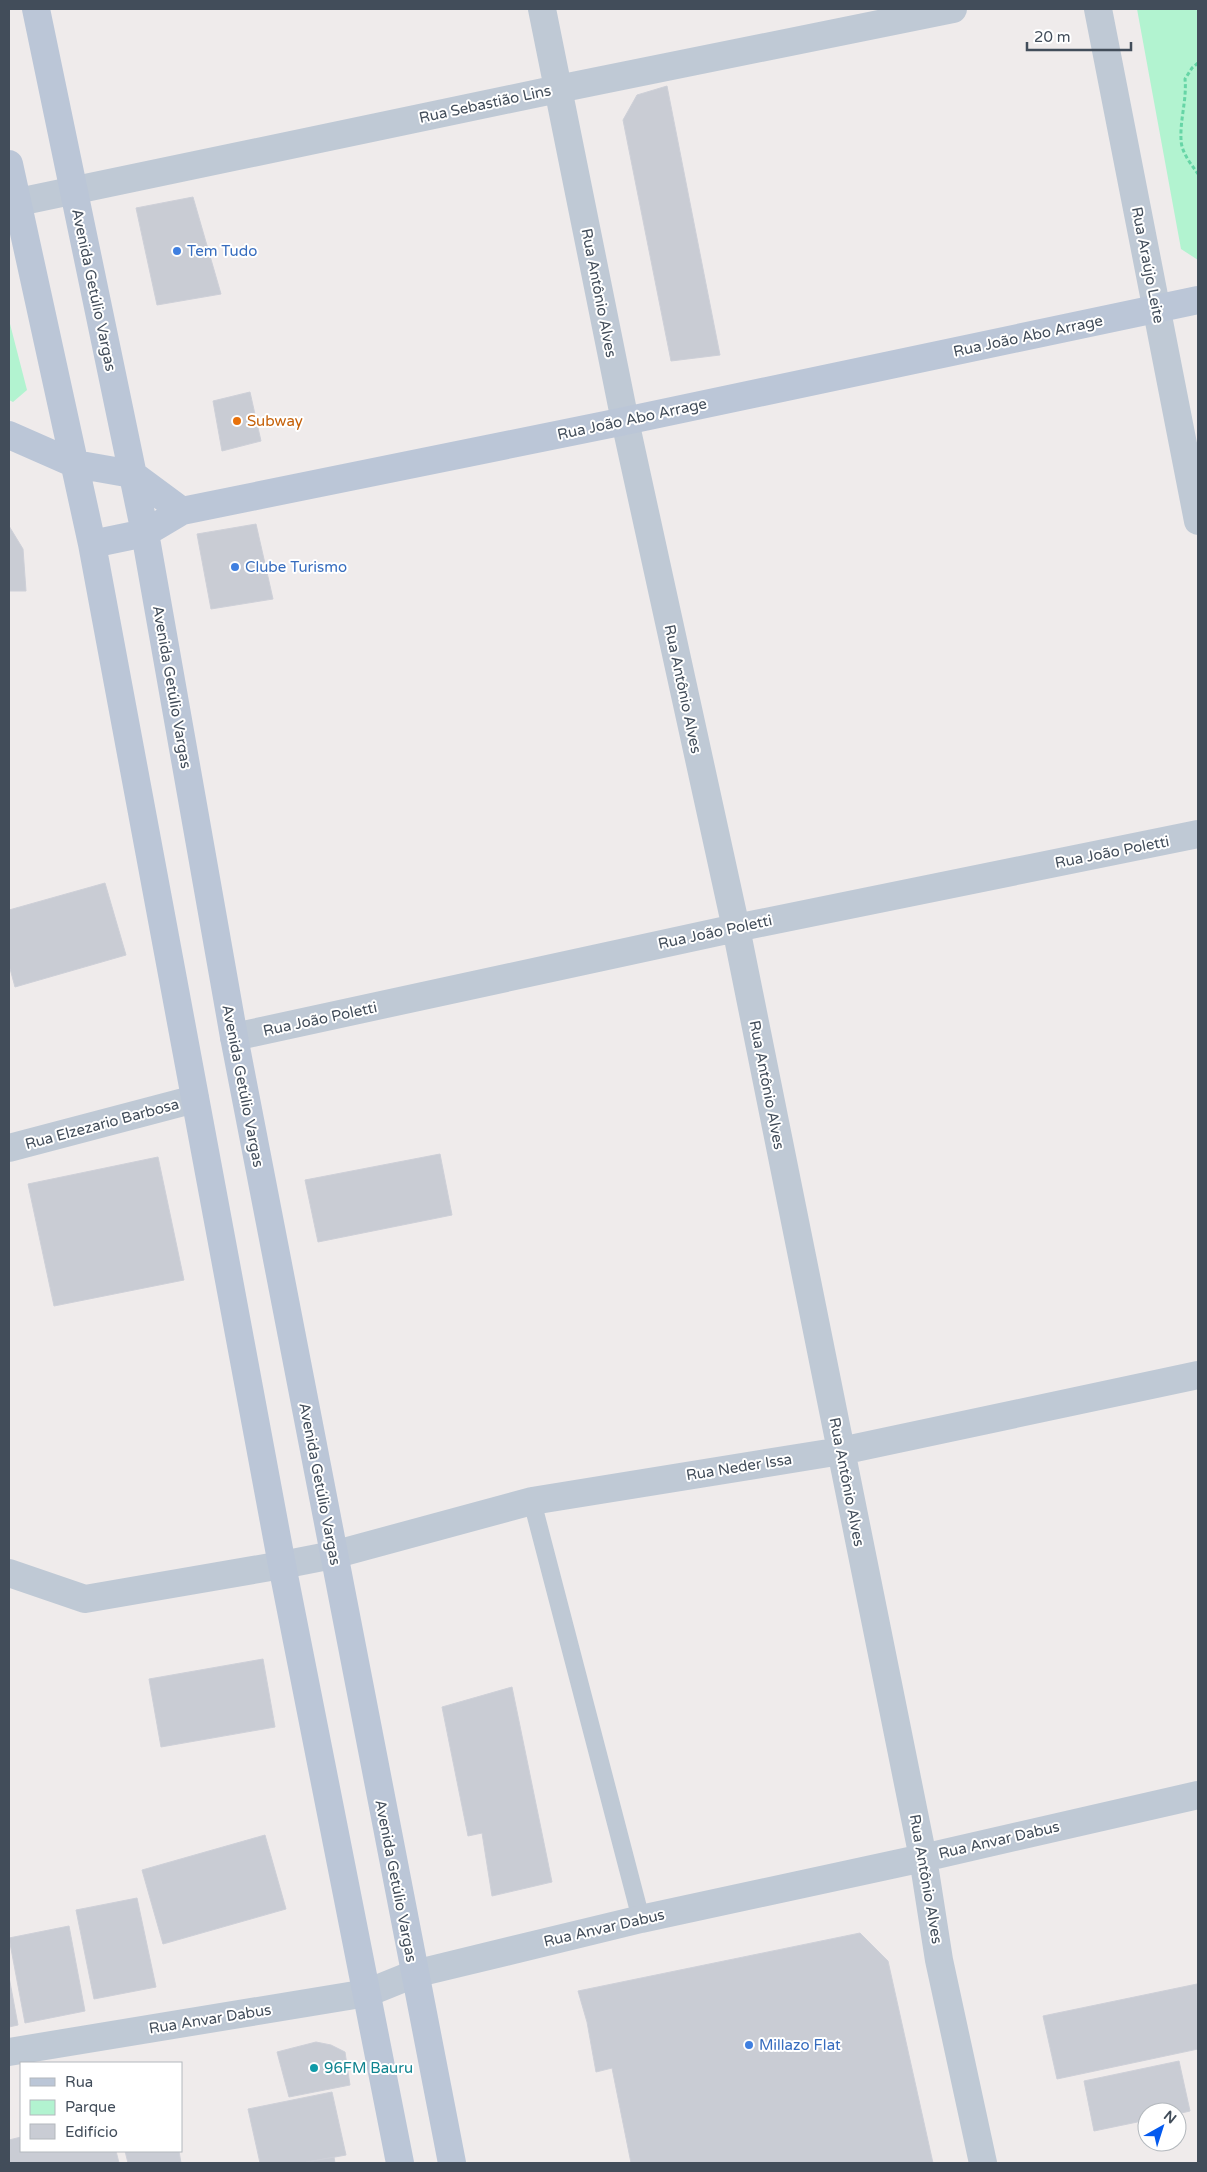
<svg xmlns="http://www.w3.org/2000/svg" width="1207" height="2172" font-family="'Varela Round',sans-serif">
<rect width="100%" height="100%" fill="#efebeb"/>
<path fill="#b2f3d0" d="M 1137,9 L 1198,9 L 1198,260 L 1181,249 Z
M 9,320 L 27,390 L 13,402 L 9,400 Z"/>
<path fill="#c9ccd4" stroke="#ced0d8" d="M 667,86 L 720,355 L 671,361 L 623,120 L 637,95 Z
M 193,197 L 221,294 L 157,305 L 136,208 Z
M 250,392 L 261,441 L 222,451 L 213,401 Z
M 256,524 L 273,599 L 211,609 L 197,534 Z
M 9,526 L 23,549 L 26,591 L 9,591 Z
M 105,883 L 126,955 L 15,987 L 9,965 L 9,910 Z
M 440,1154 L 452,1215 L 318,1242 L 305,1180 Z
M 158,1157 L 184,1280 L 54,1306 L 28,1184 Z
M 263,1659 L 275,1727 L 161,1747 L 149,1679 Z
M 512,1687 L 552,1882 L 492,1896 L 482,1833 L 468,1836 L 442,1707 Z
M 265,1835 L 286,1909 L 163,1944 L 142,1870 Z
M 137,1898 L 156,1987 L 94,1999 L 76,1910 Z
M 69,1926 L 85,2011 L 25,2023 L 9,1938 Z
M 860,1933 L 888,1961 L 933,2163 L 631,2163 L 612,2068 L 596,2072 L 587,2022 L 578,1991 Z
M 9,1977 L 18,2025 L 9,2027 Z
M 1197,1984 L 1198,2049 L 1057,2079 L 1043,2016 Z
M 316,2042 L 331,2045 L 345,2052 L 350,2085 L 289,2097 L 277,2052 Z
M 1179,2061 L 1190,2111 L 1177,2114 L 1177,2112 L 1147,2112 L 1147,2120 L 1094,2131 L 1084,2081 Z
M 332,2092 L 346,2155 L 302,2163 L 260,2163 L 248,2109 Z
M 21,2137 L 21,2151 L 116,2151 L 119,2163 L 9,2163 L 9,2140 Z
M 125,2151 L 179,2151 L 181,2163 L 128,2163 Z
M 334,2157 L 335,2163 L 302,2163 Z"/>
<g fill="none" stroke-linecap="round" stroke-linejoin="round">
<path stroke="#66d5a6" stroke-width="3" stroke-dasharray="4 2.5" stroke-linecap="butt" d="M 1198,63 L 1192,68 L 1185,79 C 1187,99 1180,119 1181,139 C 1181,152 1191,164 1198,174"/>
<path stroke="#bfc9d5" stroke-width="18" d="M 532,1501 L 641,1919"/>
<path stroke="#bfc9d5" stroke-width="28" d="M 542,9 L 625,421 L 736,928 L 923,1858 L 939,1960 L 983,2163
M 1098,9 L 1198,521
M 9,204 L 558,89 L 953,9
M 234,1037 L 736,928 L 1198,834
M 9,1148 L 195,1099
M 9,1573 L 85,1599 L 282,1565 L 333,1555 L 532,1501 L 841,1451 L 1198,1375
M 9,2052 L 367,1993 L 414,1974 L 641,1919 L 923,1858 L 1198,1795"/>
<path stroke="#bbc6d7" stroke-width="28" d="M 36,9 L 145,533 L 234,1037 L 452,2163
M 9,164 L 92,544 L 282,1565 L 400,2163
M 9,435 L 75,464 L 132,474 L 182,511 L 625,421 L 1198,300
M 92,544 L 145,533 L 182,511"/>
</g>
<g fill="#3f7fe0" stroke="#fff" stroke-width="2">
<circle cx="177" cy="251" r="5"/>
<circle cx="235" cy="567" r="5"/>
<circle cx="749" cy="2045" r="5"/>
</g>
<circle fill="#e8710a" stroke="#fff" stroke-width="2" cx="237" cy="421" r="5"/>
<circle fill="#0f9aa8" stroke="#fff" stroke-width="2" cx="314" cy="2068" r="5"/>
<g text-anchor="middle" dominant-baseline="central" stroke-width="4" stroke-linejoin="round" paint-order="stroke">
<g font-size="15" fill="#424d5a" stroke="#fff">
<text transform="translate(485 104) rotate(-12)">Rua Sebastião Lins</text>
<text transform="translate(1148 265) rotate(79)">Rua Araújo Leite</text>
<text transform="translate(94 290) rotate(78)">Avenida Getúlio Vargas</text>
<text transform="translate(599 293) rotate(79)">Rua Antônio Alves</text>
<text transform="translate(1028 336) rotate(-12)">Rua João Abo Arrage</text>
<text transform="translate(632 419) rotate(-12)">Rua João Abo Arrage</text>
<text transform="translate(172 687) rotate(80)">Avenida Getúlio Vargas</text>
<text transform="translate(683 689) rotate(78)">Rua Antônio Alves</text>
<text transform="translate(1112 852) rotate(-11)">Rua João Poletti</text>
<text transform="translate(715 932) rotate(-12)">Rua João Poletti</text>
<text transform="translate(320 1019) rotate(-12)">Rua João Poletti</text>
<text transform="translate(767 1085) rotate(79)">Rua Antônio Alves</text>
<text transform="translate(243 1086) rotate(79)">Avenida Getúlio Vargas</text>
<text transform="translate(102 1124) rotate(-15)">Rua Elzezario Barbosa</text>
<text transform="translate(739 1467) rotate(-9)">Rua Neder Issa</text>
<text transform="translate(847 1482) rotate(79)">Rua Antônio Alves</text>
<text transform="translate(320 1484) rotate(79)">Avenida Getúlio Vargas</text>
<text transform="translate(999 1840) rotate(-13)">Rua Anvar Dabus</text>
<text transform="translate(926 1879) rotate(80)">Rua Antônio Alves</text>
<text transform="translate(396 1881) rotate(79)">Avenida Getúlio Vargas</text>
<text transform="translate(604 1928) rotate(-13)">Rua Anvar Dabus</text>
<text transform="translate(210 2019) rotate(-9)">Rua Anvar Dabus</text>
</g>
<g font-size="15" fill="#366cbe" stroke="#fff" text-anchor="start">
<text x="187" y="251">Tem Tudo</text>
<text x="245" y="567">Clube Turismo</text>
<text x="759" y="2045">Millazo FIat</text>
</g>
<g font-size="15" fill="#c56008" stroke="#fff" text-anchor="start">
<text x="247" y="421">Subway</text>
</g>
<g font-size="15" fill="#0d838f" stroke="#fff" text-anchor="start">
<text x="324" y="2068">96FM Bauru</text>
</g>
</g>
<rect width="1207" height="2172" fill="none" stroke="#424d5a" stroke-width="20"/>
<rect x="20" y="2062" width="162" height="90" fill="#ffffff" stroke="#b3b8bd"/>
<rect x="30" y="2078" width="25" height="8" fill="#bbc6d7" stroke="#b3b8bd"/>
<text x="65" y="2087" font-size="15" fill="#424d5a">Rua</text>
<rect x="30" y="2100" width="25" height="15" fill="#b2f3d0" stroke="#b3b8bd"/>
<text x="65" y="2112" font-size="15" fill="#424d5a">Parque</text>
<rect x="30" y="2124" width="25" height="15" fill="#c9ccd4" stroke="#b3b8bd"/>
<text x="65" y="2137" font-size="15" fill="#424d5a">Edifício</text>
<g transform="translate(1162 2127) rotate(39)"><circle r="24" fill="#ffffff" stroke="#b3b8bd"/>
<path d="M0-4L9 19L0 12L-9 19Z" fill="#045aef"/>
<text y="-8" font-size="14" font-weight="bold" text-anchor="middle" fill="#424d5a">N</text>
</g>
<path d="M1027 42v8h104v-8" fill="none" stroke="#424d5a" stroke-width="2.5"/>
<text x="1034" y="42" font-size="15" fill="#424d5a" stroke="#ffffff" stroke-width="4" paint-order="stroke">20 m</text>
</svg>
